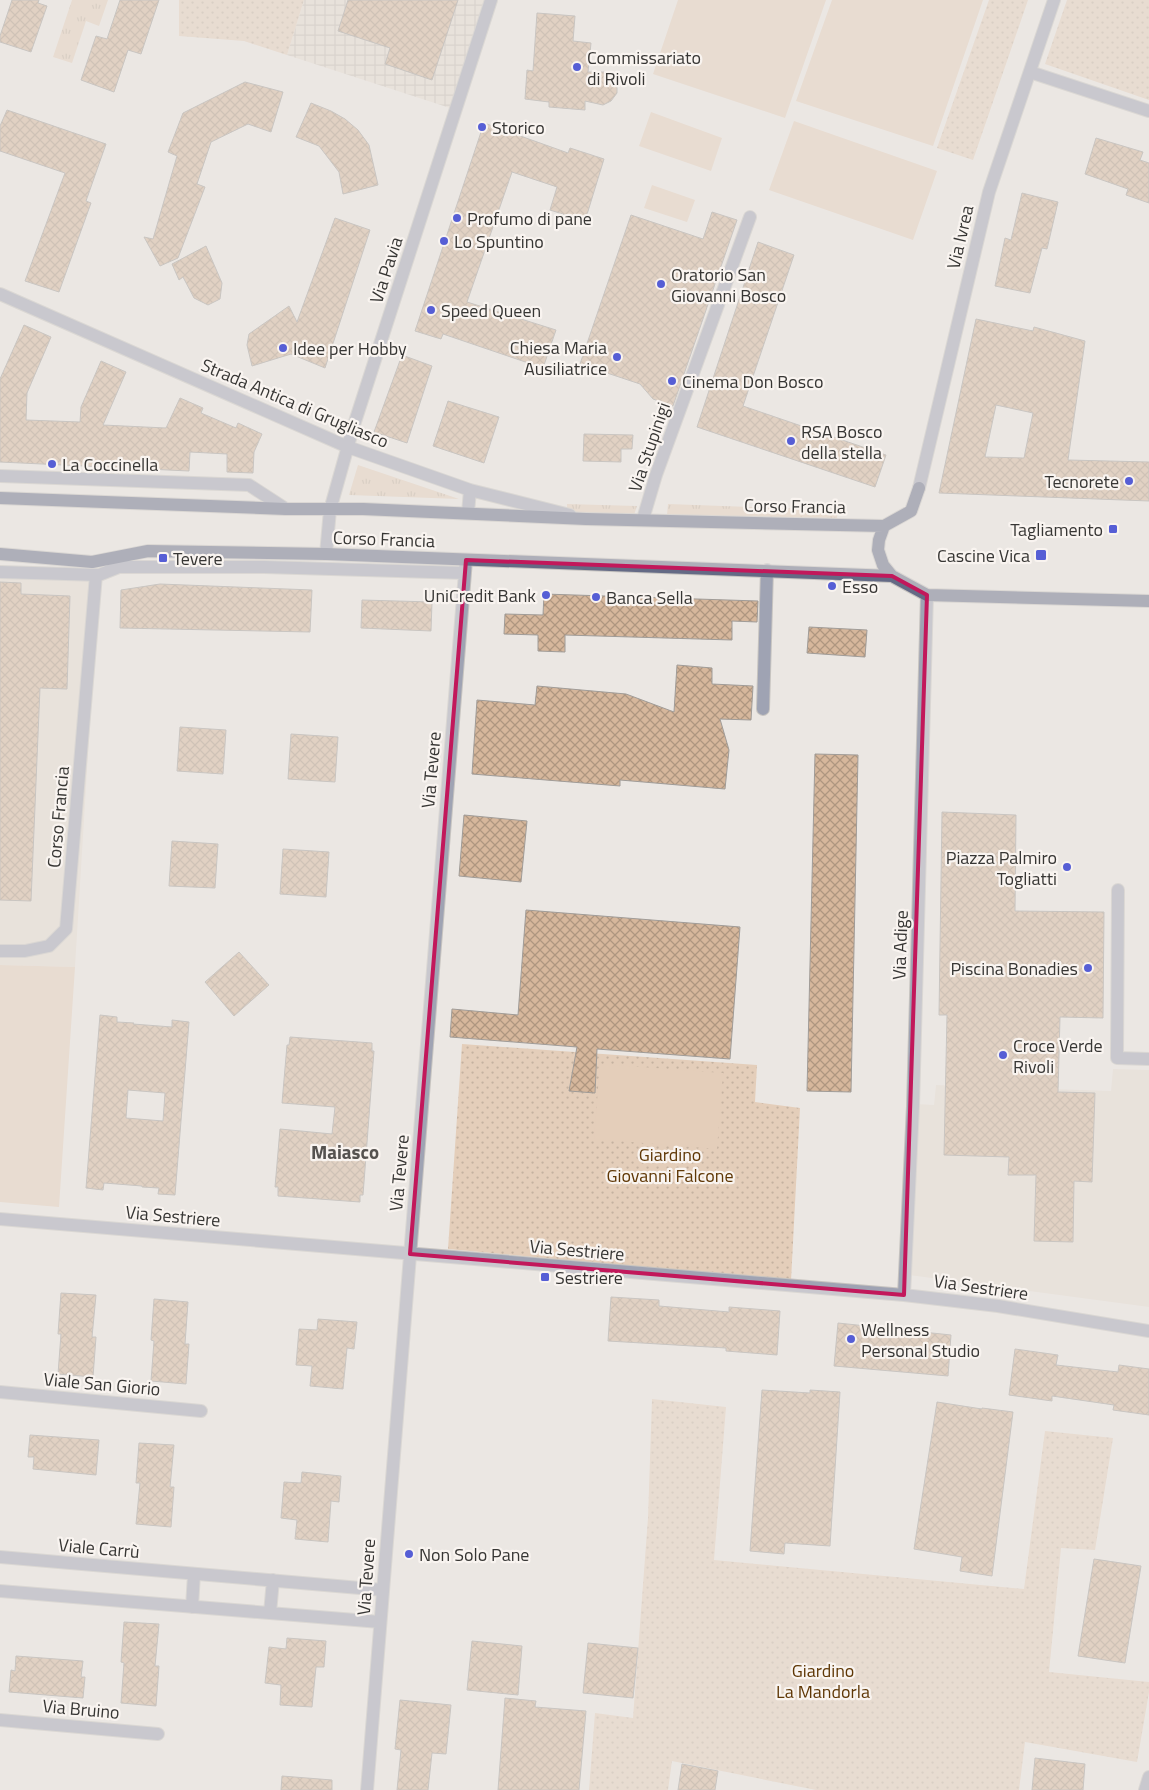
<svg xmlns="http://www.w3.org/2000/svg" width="1149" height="1790" font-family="'Titillium Web',sans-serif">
<defs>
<pattern id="industrial-grid" width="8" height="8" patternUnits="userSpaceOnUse" patternTransform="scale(1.25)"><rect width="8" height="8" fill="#e5dbd1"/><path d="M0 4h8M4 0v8" fill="none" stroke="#c5bdb4"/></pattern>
<pattern id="grass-tufts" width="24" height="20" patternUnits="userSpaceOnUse" patternTransform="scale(1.25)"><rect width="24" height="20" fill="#e4ceba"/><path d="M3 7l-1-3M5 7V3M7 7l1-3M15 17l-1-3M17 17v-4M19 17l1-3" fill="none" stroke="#c4b2a0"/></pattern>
<pattern id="park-dots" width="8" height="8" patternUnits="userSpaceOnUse" patternTransform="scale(1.25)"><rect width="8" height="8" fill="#e4ceba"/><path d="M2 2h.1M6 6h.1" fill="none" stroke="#c4b2a0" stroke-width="1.8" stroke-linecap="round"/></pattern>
<pattern id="building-cross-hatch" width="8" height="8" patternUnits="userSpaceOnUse" patternTransform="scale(1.25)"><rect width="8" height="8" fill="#d6b79c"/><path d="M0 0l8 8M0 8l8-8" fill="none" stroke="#ae9680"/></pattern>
</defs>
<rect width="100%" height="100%" fill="#ebe7e3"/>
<path fill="#e5dbd1" d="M 0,570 L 99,575 L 75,967 L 0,965 Z
M 1113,1069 L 1149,1070 L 1149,1307 L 909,1275 L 916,1104 L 934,1105 L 936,1085 L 1111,1091 Z"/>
<path fill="url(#industrial-grid)" d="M 304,0 L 493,0 L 456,110 L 287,55 Z"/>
<path fill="url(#grass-tufts)" d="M 72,0 L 108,0 L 99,26 L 86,21 L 72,63 L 53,57 Z
M 358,465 L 459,499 L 349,495 Z
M 567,504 L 637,506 L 634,515 L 567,514 Z
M 668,504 L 837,510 L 837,518 L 667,515 Z"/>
<path fill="url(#park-dots)" d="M 179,0 L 304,0 L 287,55 L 244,41 L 179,36 Z
M 989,0 L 1028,0 L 973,160 L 937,148 Z
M 1067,0 L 1149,0 L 1149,100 L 1045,64 Z
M 462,1044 L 757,1065 L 755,1102 L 800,1108 L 791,1281 L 448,1249 Z
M 652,1399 L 726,1407 L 714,1560 L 1024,1589 L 1045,1431 L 1113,1438 L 1095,1550 L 1061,1548 L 1049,1672 L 1149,1682 L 1149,1692 L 1137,1762 L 1025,1742 L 1019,1790 L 816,1790 L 672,1761 L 668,1790 L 589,1790 L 595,1713 L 633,1718 L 648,1518 Z"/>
<path fill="#e4ceba" d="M 678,0 L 826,0 L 785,118 L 653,74 Z
M 832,0 L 983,0 L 933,146 L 796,101 Z
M 651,112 L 722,138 L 711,171 L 639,146 Z
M 794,121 L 937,171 L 913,240 L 769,190 Z
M 652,185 L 695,200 L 687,222 L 644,208 Z
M 0,965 L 75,967 L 59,1207 L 0,1202 Z
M 600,1064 L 723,1073 L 717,1149 L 594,1139 Z"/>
<path fill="url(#building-cross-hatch)" stroke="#a09c98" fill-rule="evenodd" d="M 12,0 L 39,0 L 38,3 L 47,6 L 31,52 L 0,42 L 0,36 Z
M 120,0 L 159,0 L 141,54 L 128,50 L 114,92 L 81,80 L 96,36 L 107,39 Z
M 348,0 L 458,0 L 432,80 L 385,64 L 390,48 L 338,31 Z
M 537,13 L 575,16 L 573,41 L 591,43 L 588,72 L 604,72 L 611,76 L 617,85 L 617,93 L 611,101 L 603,105 L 585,101 L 585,110 L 549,107 L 549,102 L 525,99 L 527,70 L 533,71 Z
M 245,82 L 283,92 L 271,132 L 248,124 L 211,142 L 197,184 L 205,187 L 178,258 L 160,266 L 144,237 L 153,239 L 177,156 L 168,152 L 183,113 Z
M 311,103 L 331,111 L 345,119 L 358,130 L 369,145 L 378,185 L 343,194 L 339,172 L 319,146 L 296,137 Z
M 7,110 L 106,144 L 86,201 L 91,203 L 59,292 L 25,281 L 65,173 L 0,151 L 0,126 Z
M 484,123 L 568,153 L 570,148 L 604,159 L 585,221 L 550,210 L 557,187 L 512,172 L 467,302 L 556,330 L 543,368 L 443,334 L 441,339 L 415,331 Z
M 1096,138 L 1143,152 L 1140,160 L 1149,163 L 1149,203 L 1126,195 L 1128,189 L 1085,174 Z
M 1022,193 L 1058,202 L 1047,249 L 1042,248 L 1030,293 L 995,286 L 1005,238 L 1011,240 Z
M 712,212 L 737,220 L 673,406 L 653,399 L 640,384 L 580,364 L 631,215 L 703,239 Z
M 335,218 L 370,230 L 325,368 L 291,354 L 252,366 L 247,345 L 249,334 L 289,306 L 297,322 Z
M 758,242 L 794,255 L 743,406 L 886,455 L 875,487 L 697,427 Z
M 206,246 L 222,283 L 220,299 L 208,305 L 194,298 L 183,277 L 179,280 L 172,264 Z
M 976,319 L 1033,331 L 1034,327 L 1085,341 L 1068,460 L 1149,462 L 1149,501 L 939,493 ZM 996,405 L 1033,413 L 1024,458 L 985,457 Z
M 24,325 L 51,337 L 27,393 L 26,420 L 80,422 L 81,407 L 101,361 L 126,372 L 103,425 L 166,428 L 180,398 L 203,408 L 201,413 L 236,428 L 238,423 L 262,434 L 254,452 L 253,473 L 227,472 L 227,454 L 190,452 L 189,471 L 0,462 L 0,379 Z
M 402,355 L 432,366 L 407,443 L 374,432 Z
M 448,401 L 499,417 L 484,463 L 433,446 Z
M 584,434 L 633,435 L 632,449 L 621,449 L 621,462 L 583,461 Z
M 0,582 L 21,583 L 21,594 L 70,596 L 67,689 L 40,688 L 31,901 L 0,900 Z
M 160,584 L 312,590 L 310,632 L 120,628 L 121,590 Z
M 544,594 L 758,601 L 757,622 L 732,621 L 732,640 L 565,635 L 565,652 L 538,651 L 538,635 L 504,634 L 505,614 L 543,615 Z
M 362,600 L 432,602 L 431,631 L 361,628 Z
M 809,627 L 867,630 L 865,657 L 807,653 Z
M 677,665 L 712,668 L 712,684 L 753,686 L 751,720 L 720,719 L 729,750 L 725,789 L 620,780 L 620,786 L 472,774 L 477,700 L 535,705 L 537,686 L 626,694 L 674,712 Z
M 180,727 L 226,730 L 223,774 L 177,771 Z
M 291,734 L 338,737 L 335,782 L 288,779 Z
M 815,754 L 858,755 L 851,1092 L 807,1091 Z
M 942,812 L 1016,815 L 1015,911 L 1104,912 L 1103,1018 L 1060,1017 L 1058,1092 L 1095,1093 L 1092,1182 L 1074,1181 L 1073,1242 L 1034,1241 L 1036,1175 L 1008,1175 L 1009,1157 L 944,1155 L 947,1015 L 939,1015 Z
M 464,815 L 527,821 L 521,882 L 459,876 Z
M 172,841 L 218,844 L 215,888 L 169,886 Z
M 283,849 L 329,852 L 326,897 L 280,894 Z
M 526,910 L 740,927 L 730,1059 L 597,1049 L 595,1093 L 569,1091 L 577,1047 L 450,1037 L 452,1009 L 518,1015 Z
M 239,952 L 269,985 L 234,1016 L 205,982 Z
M 100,1015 L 117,1017 L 117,1022 L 134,1023 L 133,1024 L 172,1027 L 172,1020 L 189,1022 L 175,1195 L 158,1194 L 159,1188 L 142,1187 L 142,1186 L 104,1183 L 103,1190 L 86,1188 ZM 128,1090 L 165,1093 L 163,1121 L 126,1118 Z
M 290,1037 L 372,1043 L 372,1051 L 374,1051 L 363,1195 L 360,1195 L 360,1202 L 278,1196 L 278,1187 L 275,1187 L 280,1129 L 332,1134 L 335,1107 L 282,1103 L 287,1045 L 289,1045 Z
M 61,1293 L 96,1295 L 92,1337 L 96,1337 L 93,1377 L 58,1374 L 61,1334 L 58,1334 Z
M 611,1297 L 659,1300 L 659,1306 L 729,1312 L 729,1307 L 780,1311 L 777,1355 L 726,1351 L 726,1348 L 608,1341 Z
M 154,1299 L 188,1302 L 185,1344 L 189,1344 L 186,1384 L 151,1381 L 154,1341 L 151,1340 Z
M 318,1319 L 357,1322 L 354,1349 L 347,1348 L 343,1389 L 310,1386 L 312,1366 L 296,1365 L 299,1329 L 317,1330 Z
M 838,1323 L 951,1335 L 948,1376 L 834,1366 Z
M 1015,1349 L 1058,1355 L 1056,1365 L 1118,1372 L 1119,1365 L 1149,1369 L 1149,1415 L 1113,1410 L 1114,1405 L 1052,1396 L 1052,1401 L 1009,1395 Z
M 762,1390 L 810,1393 L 810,1390 L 840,1392 L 830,1546 L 785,1543 L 784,1554 L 750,1551 Z
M 937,1402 L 982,1409 L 982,1408 L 1013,1412 L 992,1576 L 960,1571 L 962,1557 L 914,1549 Z
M 30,1435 L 99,1440 L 96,1475 L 33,1469 L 34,1457 L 28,1457 Z
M 139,1443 L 174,1445 L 170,1487 L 174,1487 L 171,1527 L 136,1524 L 140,1483 L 136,1483 Z
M 302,1472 L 341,1476 L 339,1502 L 331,1501 L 328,1542 L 295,1539 L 297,1520 L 281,1518 L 284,1482 L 301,1483 Z
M 1094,1559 L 1141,1566 L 1125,1663 L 1078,1656 Z
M 124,1622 L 159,1624 L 155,1666 L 159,1666 L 156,1706 L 121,1703 L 124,1663 L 121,1662 Z
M 287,1638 L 326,1641 L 324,1667 L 316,1667 L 312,1707 L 280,1705 L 281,1685 L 265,1683 L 269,1647 L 286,1649 Z
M 472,1641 L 522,1646 L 518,1695 L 467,1690 Z
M 588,1643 L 638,1648 L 633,1698 L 583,1693 Z
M 16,1656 L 83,1661 L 81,1677 L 85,1677 L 83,1698 L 9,1692 L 11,1670 L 15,1671 Z
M 505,1698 L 536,1701 L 535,1707 L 586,1711 L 579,1790 L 498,1790 Z
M 400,1700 L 451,1705 L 446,1754 L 432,1753 L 428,1790 L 397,1790 L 401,1750 L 395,1749 Z
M 1035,1758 L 1085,1764 L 1083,1790 L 1032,1790 Z
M 682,1764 L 718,1771 L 715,1790 L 678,1790 Z
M 282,1776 L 332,1780 L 332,1790 L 281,1790 Z"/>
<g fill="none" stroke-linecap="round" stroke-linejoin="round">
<defs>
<path id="minor" d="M 1030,72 L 1149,111
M 0,294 L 348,447 L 470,490 L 570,515
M 0,476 L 249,485 L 286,509
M 919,488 L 989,192 L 1054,0
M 468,513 L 470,490
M 643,519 L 656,475 L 750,217
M 326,554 L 330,510 L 353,428 L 491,0
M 0,572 L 99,575 L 119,567 L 264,567 L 465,573
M 763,709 L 767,570
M 1118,890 L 1117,1058 L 1149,1059
M 0,951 L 25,951 L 49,946 L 66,929 L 96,575
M 0,1219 L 904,1295 L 998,1306 L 1149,1331
M 904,1295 L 913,1106 L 927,595
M 0,1392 L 201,1411
M 0,1557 L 383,1590
M 0,1591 L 380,1622
M 192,1607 L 194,1574
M 270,1613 L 273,1580
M 0,1720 L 158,1734
M 367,1790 L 466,560
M 1145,1790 L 1149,1777"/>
<path id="major" d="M 919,488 L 911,511 L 884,526 L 879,540 L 878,550 L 883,565 L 892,576 L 927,595 L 1149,601
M 0,498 L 286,509 L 363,509 L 586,519 L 884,526
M 0,554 L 92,562 L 148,551 L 326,554 L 892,576"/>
</defs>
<use href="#minor" stroke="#c7c4c0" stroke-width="14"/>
<use href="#major" stroke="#c7c4c0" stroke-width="14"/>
<use href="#minor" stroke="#9fa3b3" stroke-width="12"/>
<use href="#major" stroke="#646a85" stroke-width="12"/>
</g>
<path d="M0 0H1149V1790H0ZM 466,560 L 892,576 L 927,595 L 904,1295 L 410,1254 Z" fill="#ebe7e3" fill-opacity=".55" fill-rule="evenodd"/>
<path fill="none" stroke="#c2185b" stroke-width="4" stroke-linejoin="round" d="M 466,560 L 892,576 L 927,595 L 904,1295 L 410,1254 Z"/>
<g fill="#565ed5" stroke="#f9f4f0" stroke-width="2">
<circle cx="577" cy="67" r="5"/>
<circle cx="482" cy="127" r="5"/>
<circle cx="457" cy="218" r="5"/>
<circle cx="444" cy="241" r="5"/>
<circle cx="661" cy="284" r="5"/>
<circle cx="431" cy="310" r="5"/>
<circle cx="283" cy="348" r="5"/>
<circle cx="617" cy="357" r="5"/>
<circle cx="672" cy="381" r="5"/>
<circle cx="791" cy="441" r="5"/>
<circle cx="52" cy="464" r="5"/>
<circle cx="1129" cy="481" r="5"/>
<rect x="1108" y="524" width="10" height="10" rx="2.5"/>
<rect x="1035" y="549" width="12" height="12" rx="2.5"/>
<rect x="158" y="553" width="10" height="10" rx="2.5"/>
<circle cx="832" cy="586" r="5"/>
<circle cx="546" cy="595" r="5"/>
<circle cx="596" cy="597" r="5"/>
<circle cx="1067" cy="867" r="5"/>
<circle cx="1088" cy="968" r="5"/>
<circle cx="1003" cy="1055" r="5"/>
<rect x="540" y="1272" width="10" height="10" rx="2.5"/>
<circle cx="851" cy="1339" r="5"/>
<circle cx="409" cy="1554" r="5"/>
</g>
<g text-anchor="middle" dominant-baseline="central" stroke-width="4.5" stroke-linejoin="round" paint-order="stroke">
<g font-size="18" fill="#373634" stroke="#f9f4f0" text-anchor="start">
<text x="587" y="57">Commissariato<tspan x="587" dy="21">di Rivoli</tspan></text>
<text x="492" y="127">Storico</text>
<text x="467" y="218">Profumo di pane</text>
<text x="454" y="241">Lo Spuntino</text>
<text x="671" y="274">Oratorio San<tspan x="671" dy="21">Giovanni Bosco</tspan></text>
<text x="441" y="310">Speed Queen</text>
<text x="607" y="347" text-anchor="end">Chiesa Maria<tspan x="607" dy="21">Ausiliatrice</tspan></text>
<text x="293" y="348">Idee per Hobby</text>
<text x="682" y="381">Cinema Don Bosco</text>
<text x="801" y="431">RSA Bosco<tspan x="801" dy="21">della stella</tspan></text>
<text x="62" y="464">La Coccinella</text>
<text x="1119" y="481" text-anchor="end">Tecnorete</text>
<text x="1103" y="529" text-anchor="end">Tagliamento</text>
<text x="1030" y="555" text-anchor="end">Cascine Vica</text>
<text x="173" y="558">Tevere</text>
<text x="842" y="586">Esso</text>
<text x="536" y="595" text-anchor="end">UniCredit Bank</text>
<text x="606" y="597">Banca Sella</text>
<text x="1057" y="857" text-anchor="end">Piazza Palmiro<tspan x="1057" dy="21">Togliatti</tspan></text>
<text x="1078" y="968" text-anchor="end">Piscina Bonadies</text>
<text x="1013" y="1045">Croce Verde<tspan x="1013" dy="21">Rivoli</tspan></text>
<text x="555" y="1277">Sestriere</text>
<text x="861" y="1329">Wellness<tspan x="861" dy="21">Personal Studio</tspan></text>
<text x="419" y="1554">Non Solo Pane</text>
</g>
<g font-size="18" fill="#373634" stroke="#f9f4f0">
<text transform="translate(960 237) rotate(-77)">Via Ivrea</text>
<text transform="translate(386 270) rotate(-72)">Via Pavia</text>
<text transform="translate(295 403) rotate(23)">Strada Antica di Grugliasco</text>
<text transform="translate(649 447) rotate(-71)">Via Stupinigi</text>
<text transform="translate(795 506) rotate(1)">Corso Francia</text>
<text transform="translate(384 539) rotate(2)">Corso Francia</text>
<text transform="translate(431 770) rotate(-85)">Via Tevere</text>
<text transform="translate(58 817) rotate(-85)">Corso Francia</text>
<text transform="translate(900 945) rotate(-88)">Via Adige</text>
<text transform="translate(399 1173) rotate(-85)">Via Tevere</text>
<text transform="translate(173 1216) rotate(5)">Via Sestriere</text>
<text transform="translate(577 1250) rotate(5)">Via Sestriere</text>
<text transform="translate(981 1287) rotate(8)">Via Sestriere</text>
<text transform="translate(102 1384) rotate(5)">Viale San Giorio</text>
<text transform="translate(99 1548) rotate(5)">Viale Carrù</text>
<text transform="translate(366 1577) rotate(-86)">Via Tevere</text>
<text transform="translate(81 1709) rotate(5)">Via Bruino</text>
</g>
<g font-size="18" fill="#5f3705" stroke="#f9f4f0">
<text x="670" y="1154">Giardino<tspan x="670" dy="21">Giovanni Falcone</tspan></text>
<text x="823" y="1670">Giardino<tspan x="823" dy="21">La Mandorla</tspan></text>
</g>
<g font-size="19" font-weight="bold" fill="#55524f" stroke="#f9f4f0">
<text x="345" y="1151">Maiasco</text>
</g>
</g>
</svg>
